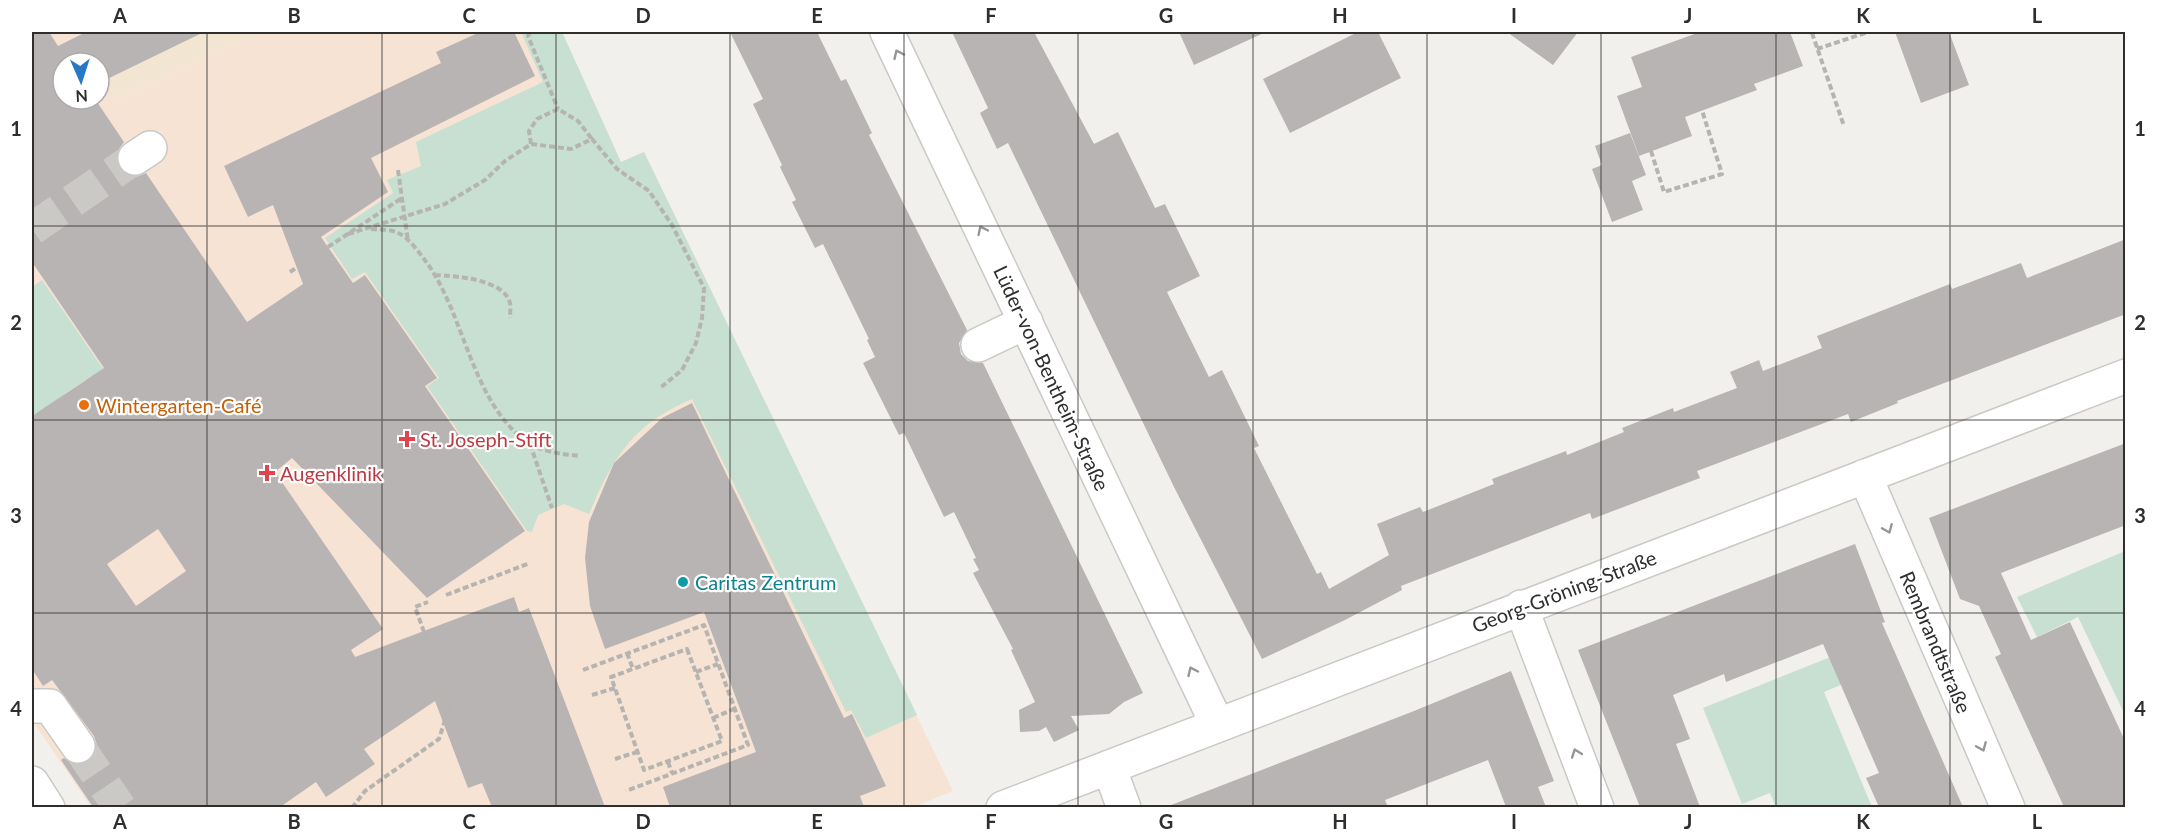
<svg xmlns="http://www.w3.org/2000/svg" width="2157" height="839" font-family="Lato,sans-serif">
<rect width="100%" height="100%" fill="#f2f0ec"/>
<path fill="#f2e5d1" d="M 76,32 L 258,32 L 118,99 L 99,69 L 99,63 L 96,63 Z"/>
<path fill="#f6e3d3" d="M 32,32 L 76,32 L 96,63 L 63,63 L 63,99 L 99,99 L 99,69 L 118,99 L 258,32 L 562,32 L 621,162 L 644,152 L 953,791 L 911,808 L 91,807 L 32,720 Z"/>
<path fill="#c7e0d1" d="M 521,32 L 562,32 L 621,162 L 644,152 L 917,715 L 866,738 L 851,710 L 846,712 L 692,399 C 632,425 614,456 589,514 L 564,504 L 538,515 L 532,532 L 527,531 L 427,386 L 439,378 L 365,272 L 352,279 L 325,238 L 393,193 L 387,180 L 421,166 L 416,142 L 543,82 Z
M 42,280 L 119,392 L 102,404 L 85,380 L 64,394 L 68,400 L 39,420 L 32,410 L 32,287 Z
M 2125,551 L 2125,715 L 2078,617 L 2037,637 L 2017,597 Z
M 1838,654 L 1850,681 L 1824,692 L 1872,807 L 1776,807 L 1770,793 L 1742,804 L 1703,708 Z"/>
<path fill="#b9b4b4" fill-rule="evenodd" d="M 32,32 L 49,32 L 58,46 L 86,32 L 204,32 L 99,83 L 99,63 L 63,63 L 63,99 L 95,99 L 124,142 L 119,149 L 116,159 L 120,169 L 126,174 L 136,177 L 146,173 L 247,322 L 303,284 L 273,205 L 248,217 L 224,166 L 441,63 L 436,52 L 480,32 L 514,32 L 535,76 L 371,158 L 388,192 L 321,237 L 353,283 L 365,275 L 437,378 L 425,386 L 525,531 L 427,598 L 292,458 L 275,472 L 383,629 L 351,650 L 355,657 L 514,597 L 519,612 L 529,608 L 605,807 L 492,807 L 482,783 L 468,788 L 435,701 L 364,749 L 375,764 L 326,797 L 316,782 L 280,807 L 93,807 L 61,760 L 64,758 L 71,763 L 79,765 L 89,761 L 95,754 L 97,745 L 94,736 L 52,680 L 43,686 L 32,669 L 32,416 L 104,368 L 32,262 ZM 158,529 L 186,571 L 136,606 L 107,564 Z
M 730,32 L 817,32 L 841,81 L 846,79 L 872,133 L 869,135 L 967,330 L 959,343 L 961,354 L 968,361 L 983,363 L 1143,693 L 1124,702 L 1109,714 L 1071,716 L 1079,730 L 1054,742 L 1046,727 L 1039,731 L 1020,732 L 1019,710 L 1035,702 L 1011,650 L 1013,649 L 973,573 L 979,570 L 973,559 L 976,558 L 954,512 L 944,517 L 904,433 L 899,435 L 863,363 L 875,357 L 867,340 L 869,339 L 823,244 L 815,248 L 792,202 L 796,200 L 780,167 L 782,165 L 753,104 L 763,99 Z
M 952,32 L 1034,32 L 1094,144 L 1118,132 L 1155,208 L 1165,204 L 1200,276 L 1167,292 L 1209,377 L 1222,370 L 1259,446 L 1254,448 L 1317,574 L 1321,572 L 1329,589 L 1389,555 L 1377,524 L 1420,507 L 1423,512 L 1494,484 L 1492,479 L 1566,451 L 1567,455 L 1624,432 L 1622,428 L 1673,408 L 1674,412 L 1737,388 L 1730,372 L 1759,360 L 1763,371 L 1822,348 L 1817,336 L 1950,284 L 1952,289 L 2021,263 L 2027,278 L 2126,239 L 2126,314 L 1897,401 L 1898,403 L 1851,422 L 1848,414 L 1697,471 L 1700,478 L 1592,519 L 1590,513 L 1401,586 L 1402,590 L 1345,620 L 1262,659 L 1174,487 L 1008,143 L 997,149 L 980,113 L 988,108 Z
M 1179,32 L 1266,32 L 1194,65 Z
M 1358,32 L 1378,32 L 1401,78 L 1290,133 L 1263,79 Z
M 1507,32 L 1578,32 L 1553,65 Z
M 1700,32 L 1790,32 L 1803,66 L 1754,84 L 1757,90 L 1685,117 L 1692,136 L 1639,156 L 1617,96 L 1642,87 L 1631,57 Z
M 1895,32 L 1949,32 L 1969,85 L 1921,103 Z
M 1630,133 L 1646,175 L 1632,181 L 1643,210 L 1612,222 L 1592,169 L 1602,165 L 1595,146 Z
M 692,403 L 844,718 L 852,714 L 886,786 L 860,796 L 864,807 L 670,807 L 663,787 L 756,752 L 704,612 L 605,649 L 590,606 L 585,558 L 589,522 L 614,463 L 662,418 Z
M 2126,443 L 2126,525 L 2001,573 L 2031,640 L 2070,622 L 2126,743 L 2126,807 L 2064,807 L 1995,657 L 2001,654 L 1979,606 L 1960,599 L 1929,518 Z
M 1855,544 L 1885,622 L 1882,623 L 1963,807 L 1879,807 L 1866,778 L 1879,773 L 1823,644 L 1726,682 L 1724,674 L 1673,695 L 1690,739 L 1676,744 L 1700,807 L 1640,807 L 1578,650 Z
M 1511,671 L 1554,781 L 1538,787 L 1546,807 L 1506,807 L 1488,760 L 1385,800 L 1388,807 L 1172,807 L 1171,805 L 1414,711 Z"/>
<g fill="none" stroke-linecap="round" stroke-linejoin="round">
<path stroke="#cbc9c6" stroke-width="33" stroke-dasharray="33 16" stroke-linecap="butt" d="M 32,229 L 135,158
M 78,746 L 120,808"/>
<defs>
<path id="minor" d="M 887,32 L 1217,724
M 135,158 L 150,148
M 978,345 L 1026,322
M 1865,476 L 2008,808
M 1521,607 L 1597,808
M 32,706 L 50,706 L 78,746
M 1109,767 L 1124,808
M 32,783 L 48,808
M 1003,808 L 2126,376"/>
</defs>
<use href="#minor" stroke="#cac9c5" stroke-width="36"/>
<path stroke="#b6b4b1" stroke-width="4" stroke-dasharray="6 3" stroke-linecap="butt" d="M 530,32 L 528,36 L 558,109
M 1812,33 L 1844,126
M 1817,49 L 1868,32
M 531,144 L 529,131 L 537,119 L 558,109 L 578,121 L 592,139
M 1651,151 L 1664,192 L 1722,174 L 1700,104
M 398,170 L 408,241
M 371,229 C 378,230 391,229 398,233 C 408,237 417,250 424,259 C 465,312 470,401 527,442 C 542,452 562,454 580,456
M 348,234 L 445,204 L 485,180 L 505,161 L 531,144 L 571,149 L 592,139 L 617,169 L 649,191 L 672,225 L 704,288 L 702,318 L 696,343 L 682,370 L 659,389
M 328,247 L 402,198
M 290,272 L 313,256
M 435,275 C 455,276 504,279 510,303 C 511,307 510,313 510,318
M 530,444 L 552,508
M 446,595 L 530,563
M 687,649 L 722,741 L 644,770 L 611,677 Z
M 627,653 L 633,669
M 583,670 L 704,625 L 748,745 L 626,791
M 696,672 L 718,664
M 592,695 L 615,688
M 713,718 L 734,709
M 615,759 L 637,752
M 668,762 L 672,773
M 352,808 L 365,791 L 439,739 L 450,704 L 415,607 L 428,602"/>
<use href="#minor" stroke="#fff" stroke-width="33"/>
</g>
<defs><path id="oneway-chevron" d="M-2-3.5L2.5 0L-2 3.5" fill="none" stroke-width="1.6" stroke-linecap="round" stroke-linejoin="round" transform="scale(1.5)"/></defs>
<g stroke="#979696">
<use href="#oneway-chevron" transform="translate(898 54) rotate(-115)"/>
<use href="#oneway-chevron" transform="translate(982 230) rotate(-115)"/>
<use href="#oneway-chevron" transform="translate(1888 529) rotate(67)"/>
<use href="#oneway-chevron" transform="translate(1192 671) rotate(-115)"/>
<use href="#oneway-chevron" transform="translate(1982 747) rotate(67)"/>
<use href="#oneway-chevron" transform="translate(1576 753) rotate(-110)"/>
</g>
<path fill="none" stroke="#2f2e2d" stroke-width="1.5" stroke-opacity="0.55" d="M 207,32 L 207,808M 382,32 L 382,808M 556,32 L 556,808M 730,32 L 730,808M 904,32 L 904,808M 1078,32 L 1078,808M 1253,32 L 1253,808M 1427,32 L 1427,808M 1601,32 L 1601,808M 1776,32 L 1776,808M 1950,32 L 1950,808M 32,226 L 2126,226M 32,420 L 2126,420M 32,613 L 2126,613"/>
<circle fill="#e8710a" stroke="#fff" stroke-width="2" cx="84" cy="405" r="6"/>
<g fill="#e0444e" stroke="#fff" stroke-width="2">
<path d="M404 430h6v6h6v6h-6v6h-6v-6h-6v-6h6z"/>
<path d="M264 464h6v6h6v6h-6v6h-6v-6h-6v-6h6z"/>
</g>
<circle fill="#0f9aa8" stroke="#fff" stroke-width="2" cx="683" cy="582" r="6"/>
<g text-anchor="middle" dominant-baseline="central" stroke-width="4.5" stroke-linejoin="round" paint-order="stroke">
<g font-size="20" fill="#2f2e2d" stroke="#fff">
<text transform="translate(1052 378) rotate(65)">Lüder-von-Bentheim-Straße</text>
<text transform="translate(1564 591) rotate(-21)">Georg-Gröning-Straße</text>
<text transform="translate(1936 642) rotate(67)">Rembrandtstraße</text>
</g>
<g font-size="20" fill="#c56008" stroke="#fff" text-anchor="start">
<text x="96" y="405">Wintergarten-Café</text>
</g>
<g font-size="20" fill="#be3a42" stroke="#fff" text-anchor="start">
<text x="420" y="439">St. Joseph-Stift</text>
<text x="280" y="473">Augenklinik</text>
</g>
<g font-size="20" fill="#0d838f" stroke="#fff" text-anchor="start">
<text x="695" y="582">Caritas Zentrum</text>
</g>
</g>
<rect width="2157" height="839" fill="none" stroke="#ffffff" stroke-width="66"/>
<g transform="translate(81 81) rotate(177)"><circle r="28" fill="#ffffff" stroke="#acabab" stroke-width="1.5"/>
<path d="M0-4.5L10 22L0 15L-10 22Z" fill="#2778c7"/>
<text y="-9" font-size="16" font-weight="bold" text-anchor="middle" fill="#2f2e2d">N</text>
</g>
<rect x="33" y="33" width="2091" height="773" fill="none" stroke="#2f2e2d" stroke-width="2"/>
<g font-size="20" text-anchor="middle" font-weight="bold" fill="#2f2e2d">
<text x="120" y="23">A</text>
<text x="294" y="23">B</text>
<text x="469" y="23">C</text>
<text x="643" y="23">D</text>
<text x="817" y="23">E</text>
<text x="991" y="23">F</text>
<text x="1166" y="23">G</text>
<text x="1340" y="23">H</text>
<text x="1514" y="23">I</text>
<text x="1688" y="23">J</text>
<text x="1863" y="23">K</text>
<text x="2037" y="23">L</text>
<text x="16" y="136">1</text>
<text x="2140" y="136">1</text>
<text x="16" y="330">2</text>
<text x="2140" y="330">2</text>
<text x="16" y="523">3</text>
<text x="2140" y="523">3</text>
<text x="16" y="716">4</text>
<text x="2140" y="716">4</text>
<text x="120" y="829">A</text>
<text x="294" y="829">B</text>
<text x="469" y="829">C</text>
<text x="643" y="829">D</text>
<text x="817" y="829">E</text>
<text x="991" y="829">F</text>
<text x="1166" y="829">G</text>
<text x="1340" y="829">H</text>
<text x="1514" y="829">I</text>
<text x="1688" y="829">J</text>
<text x="1863" y="829">K</text>
<text x="2037" y="829">L</text>
</g>
</svg>
